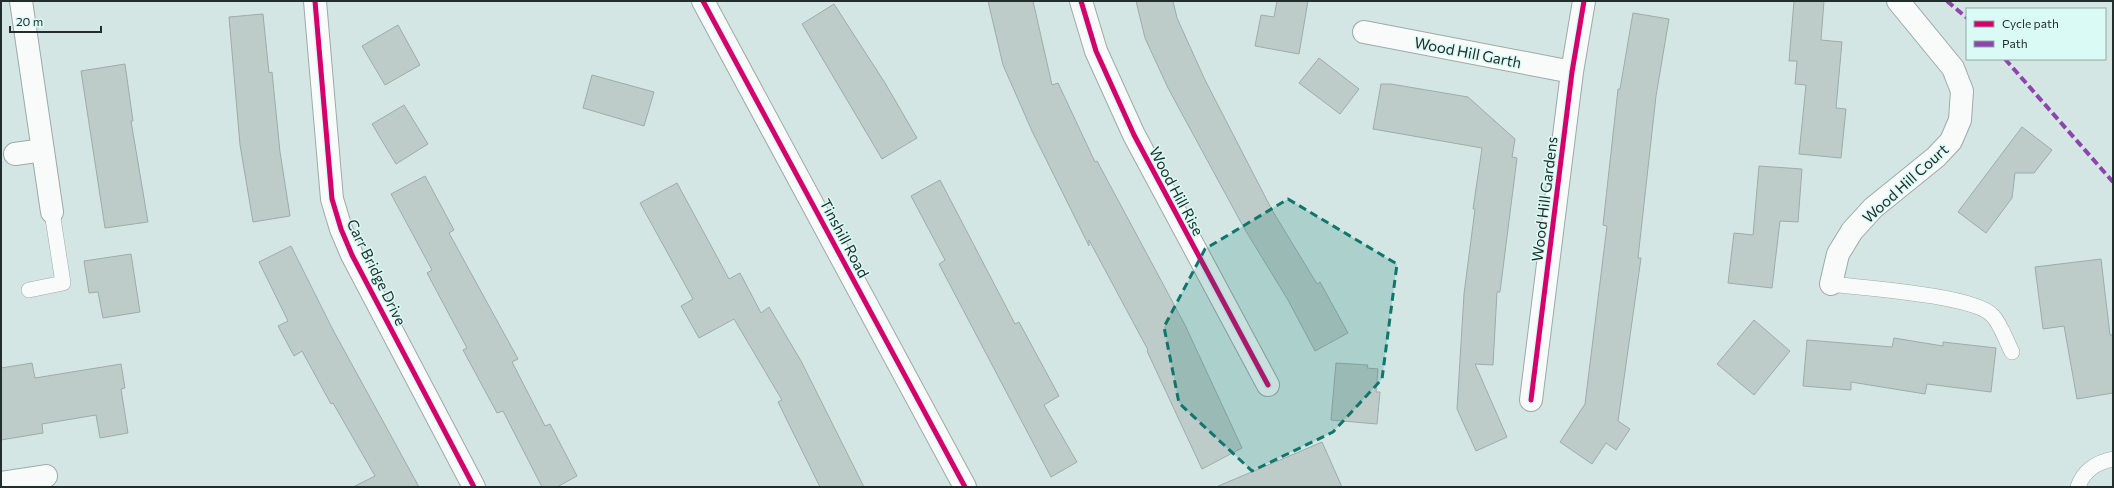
<svg xmlns="http://www.w3.org/2000/svg" width="2114" height="488" font-family="Commissioner,sans-serif">
<rect width="100%" height="100%" fill="#d4e6e3"/>
<path fill="#bdcbc9" stroke="#9eaca9" d="M 988,1 L 1033,1 L 1052,85 L 1058,83 L 1095,162 L 1097,161 L 1185,325 L 1242,448 L 1202,469 L 1147,351 L 1148,350 L 1089,240 L 1089,246 L 1032,131 L 1003,65 Z
M 1136,1 L 1173,1 L 1177,18 L 1205,80 L 1272,210 L 1317,284 L 1320,282 L 1348,333 L 1315,351 L 1288,300 L 1244,228 L 1168,88 L 1145,38 Z
M 1277,1 L 1308,1 L 1299,54 L 1255,46 L 1261,15 L 1274,17 Z
M 1794,1 L 1824,1 L 1821,40 L 1842,42 L 1836,108 L 1846,109 L 1841,158 L 1799,154 L 1806,85 L 1795,84 L 1797,61 L 1789,61 Z
M 834,4 L 885,83 L 917,138 L 882,159 L 802,24 Z
M 1633,13 L 1669,19 L 1656,96 L 1638,258 L 1641,258 L 1618,421 L 1630,429 L 1616,450 L 1606,443 L 1592,464 L 1560,442 L 1585,404 L 1607,226 L 1603,225 L 1618,89 L 1620,89 Z
M 263,14 L 269,73 L 272,72 L 280,152 L 290,216 L 253,222 L 240,145 L 229,17 Z
M 398,25 L 420,65 L 385,85 L 362,46 Z
M 1319,58 L 1359,89 L 1340,114 L 1299,83 Z
M 125,64 L 133,121 L 131,121 L 148,222 L 105,228 L 81,71 Z
M 592,75 L 654,92 L 644,126 L 583,108 Z
M 1381,84 L 1391,84 L 1468,97 L 1515,139 L 1512,157 L 1517,158 L 1500,292 L 1497,292 L 1493,365 L 1475,364 L 1507,437 L 1476,451 L 1457,409 L 1464,294 L 1475,209 L 1473,209 L 1482,148 L 1373,129 Z
M 404,105 L 428,144 L 396,164 L 372,124 Z
M 2022,127 L 2052,150 L 2034,173 L 2015,173 L 2012,198 L 1986,233 L 1958,212 Z
M 1759,166 L 1802,169 L 1798,222 L 1780,221 L 1772,288 L 1728,283 L 1734,233 L 1753,235 Z
M 425,176 L 454,230 L 449,233 L 518,359 L 512,362 L 545,426 L 550,424 L 577,476 L 557,487 L 542,487 L 503,411 L 497,413 L 463,350 L 467,348 L 427,273 L 432,270 L 391,194 Z
M 940,180 L 1015,324 L 1019,322 L 1059,396 L 1044,405 L 1077,462 L 1051,477 L 939,264 L 945,260 L 911,196 Z
M 677,183 L 729,279 L 740,273 L 761,313 L 769,307 L 801,361 L 864,487 L 820,487 L 778,402 L 782,400 L 734,319 L 699,338 L 681,306 L 693,299 L 640,203 Z
M 291,246 L 333,330 L 419,487 L 353,487 L 375,476 L 333,403 L 331,404 L 302,351 L 294,356 L 278,326 L 288,321 L 259,262 Z
M 131,254 L 140,312 L 103,318 L 98,292 L 89,293 L 84,261 Z
M 2101,259 L 2110,335 L 2113,335 L 2113,393 L 2077,399 L 2064,326 L 2043,329 L 2035,267 Z
M 1754,320 L 1790,351 L 1754,395 L 1717,364 Z
M 1894,338 L 1943,346 L 1943,342 L 1996,348 L 1991,392 L 1927,384 L 1925,394 L 1851,382 L 1851,390 L 1803,386 L 1807,340 L 1892,347 Z
M 32,363 L 35,378 L 121,364 L 125,388 L 121,389 L 128,433 L 100,438 L 96,415 L 42,424 L 43,433 L 1,440 L 1,368 Z
M 1336,363 L 1368,365 L 1367,368 L 1378,369 L 1376,392 L 1380,392 L 1377,424 L 1331,420 Z
M 1322,442 L 1342,487 L 1216,487 L 1287,457 Z"/>
<g fill="none" stroke-linecap="round" stroke-linejoin="round">
<defs>
<path id="service" d="M 1831,284 C 1863,288 1972,295 1992,315 C 2001,324 2006,341 2012,352
M 29,290 L 63,283 L 52,212
M 2078,487 C 2083,471 2097,462 2113,459"/>
<path id="minor" d="M 21,1 L 52,212
M 315,1 L 332,199 L 341,229 L 352,255 L 474,487
M 1081,1 L 1096,51 L 1134,135 L 1268,385
M 1364,32 L 1572,72
M 15,154 L 43,150
M 1831,284 L 1838,254 L 1852,231 L 1873,208 L 1936,157 L 1951,141 L 1960,120 L 1962,91 L 1953,68 L 1898,1
M 1531,400 L 1572,72 L 1584,1
M 1,483 L 46,476"/>
<path id="tertiary" d="M 703,1 L 965,487"/>
</defs>
<use href="#service" stroke="#9caaa8" stroke-width="16"/>
<use href="#minor" stroke="#9caaa8" stroke-width="24"/>
<use href="#tertiary" stroke="#9caaa8" stroke-width="24"/>
<use href="#service" stroke="#f9fbfb" stroke-width="15"/>
<use href="#minor" stroke="#f9fbfb" stroke-width="22"/>
<use href="#tertiary" stroke="#f9fbfb" stroke-width="22"/>
<path stroke="#8e44ad" stroke-width="4" stroke-dasharray="8 4" stroke-linecap="butt" d="M 1947,1 L 1967,18
M 2005,59 L 2113,182"/>
<defs>
<path id="cycleway" d="M 315,1 L 332,199 L 341,229 L 352,255 L 474,487
M 703,1 L 965,487
M 1081,1 L 1096,51 L 1134,135 L 1268,385
M 1531,400 L 1572,72 L 1584,1"/>
</defs>
<use href="#cycleway" stroke="#dafbf5" stroke-width="8"/>
<use href="#cycleway" stroke="#d6006c" stroke-width="5"/>
</g>
<path fill="#0f766e" fill-opacity="0.2" stroke="#0f766e" stroke-width="3" stroke-dasharray="8 5" stroke-linejoin="round" d="M 1288,199 L 1397,264 L 1382,379 L 1333,432 L 1252,471 L 1179,403 L 1164,327 L 1205,249 Z"/>
<g text-anchor="middle" dominant-baseline="central" stroke-width="3" stroke-linejoin="round" paint-order="stroke">
<g font-size="15" fill="#222e2c" stroke="#dafbf5">
<text transform="translate(1468 52) rotate(11)">Wood Hill Garth</text>
<text transform="translate(1905 183) rotate(-42)">Wood Hill Court</text>
<text transform="translate(1177 191) rotate(62)">Wood Hill Rise</text>
<text transform="translate(1544 199) rotate(-83)">Wood Hill Gardens</text>
<text transform="translate(845 238) rotate(62)">Tinshill Road</text>
<text transform="translate(377 272) rotate(64)">Carr Bridge Drive</text>
</g>
</g>
<rect width="2114" height="488" fill="none" stroke="#222e2c" stroke-width="4"/>
<rect x="1966" y="8" width="140" height="52" fill="#dafbf5" stroke="#90a9a5"/>
<rect x="1974" y="21" width="20" height="6" fill="#d6006c" stroke="#90a9a5"/>
<text x="2002" y="28" font-size="12" fill="#222e2c">Cycle path</text>
<rect x="1974" y="41" width="20" height="6" fill="#8e44ad" stroke="#90a9a5"/>
<text x="2002" y="48" font-size="12" fill="#222e2c">Path</text>
<path d="M10 26v6h91v-6" fill="none" stroke="#222e2c" stroke-width="2"/>
<text x="16" y="26" font-size="12" fill="#222e2c" stroke="#dafbf5" stroke-width="3" paint-order="stroke">20 m</text>
</svg>
